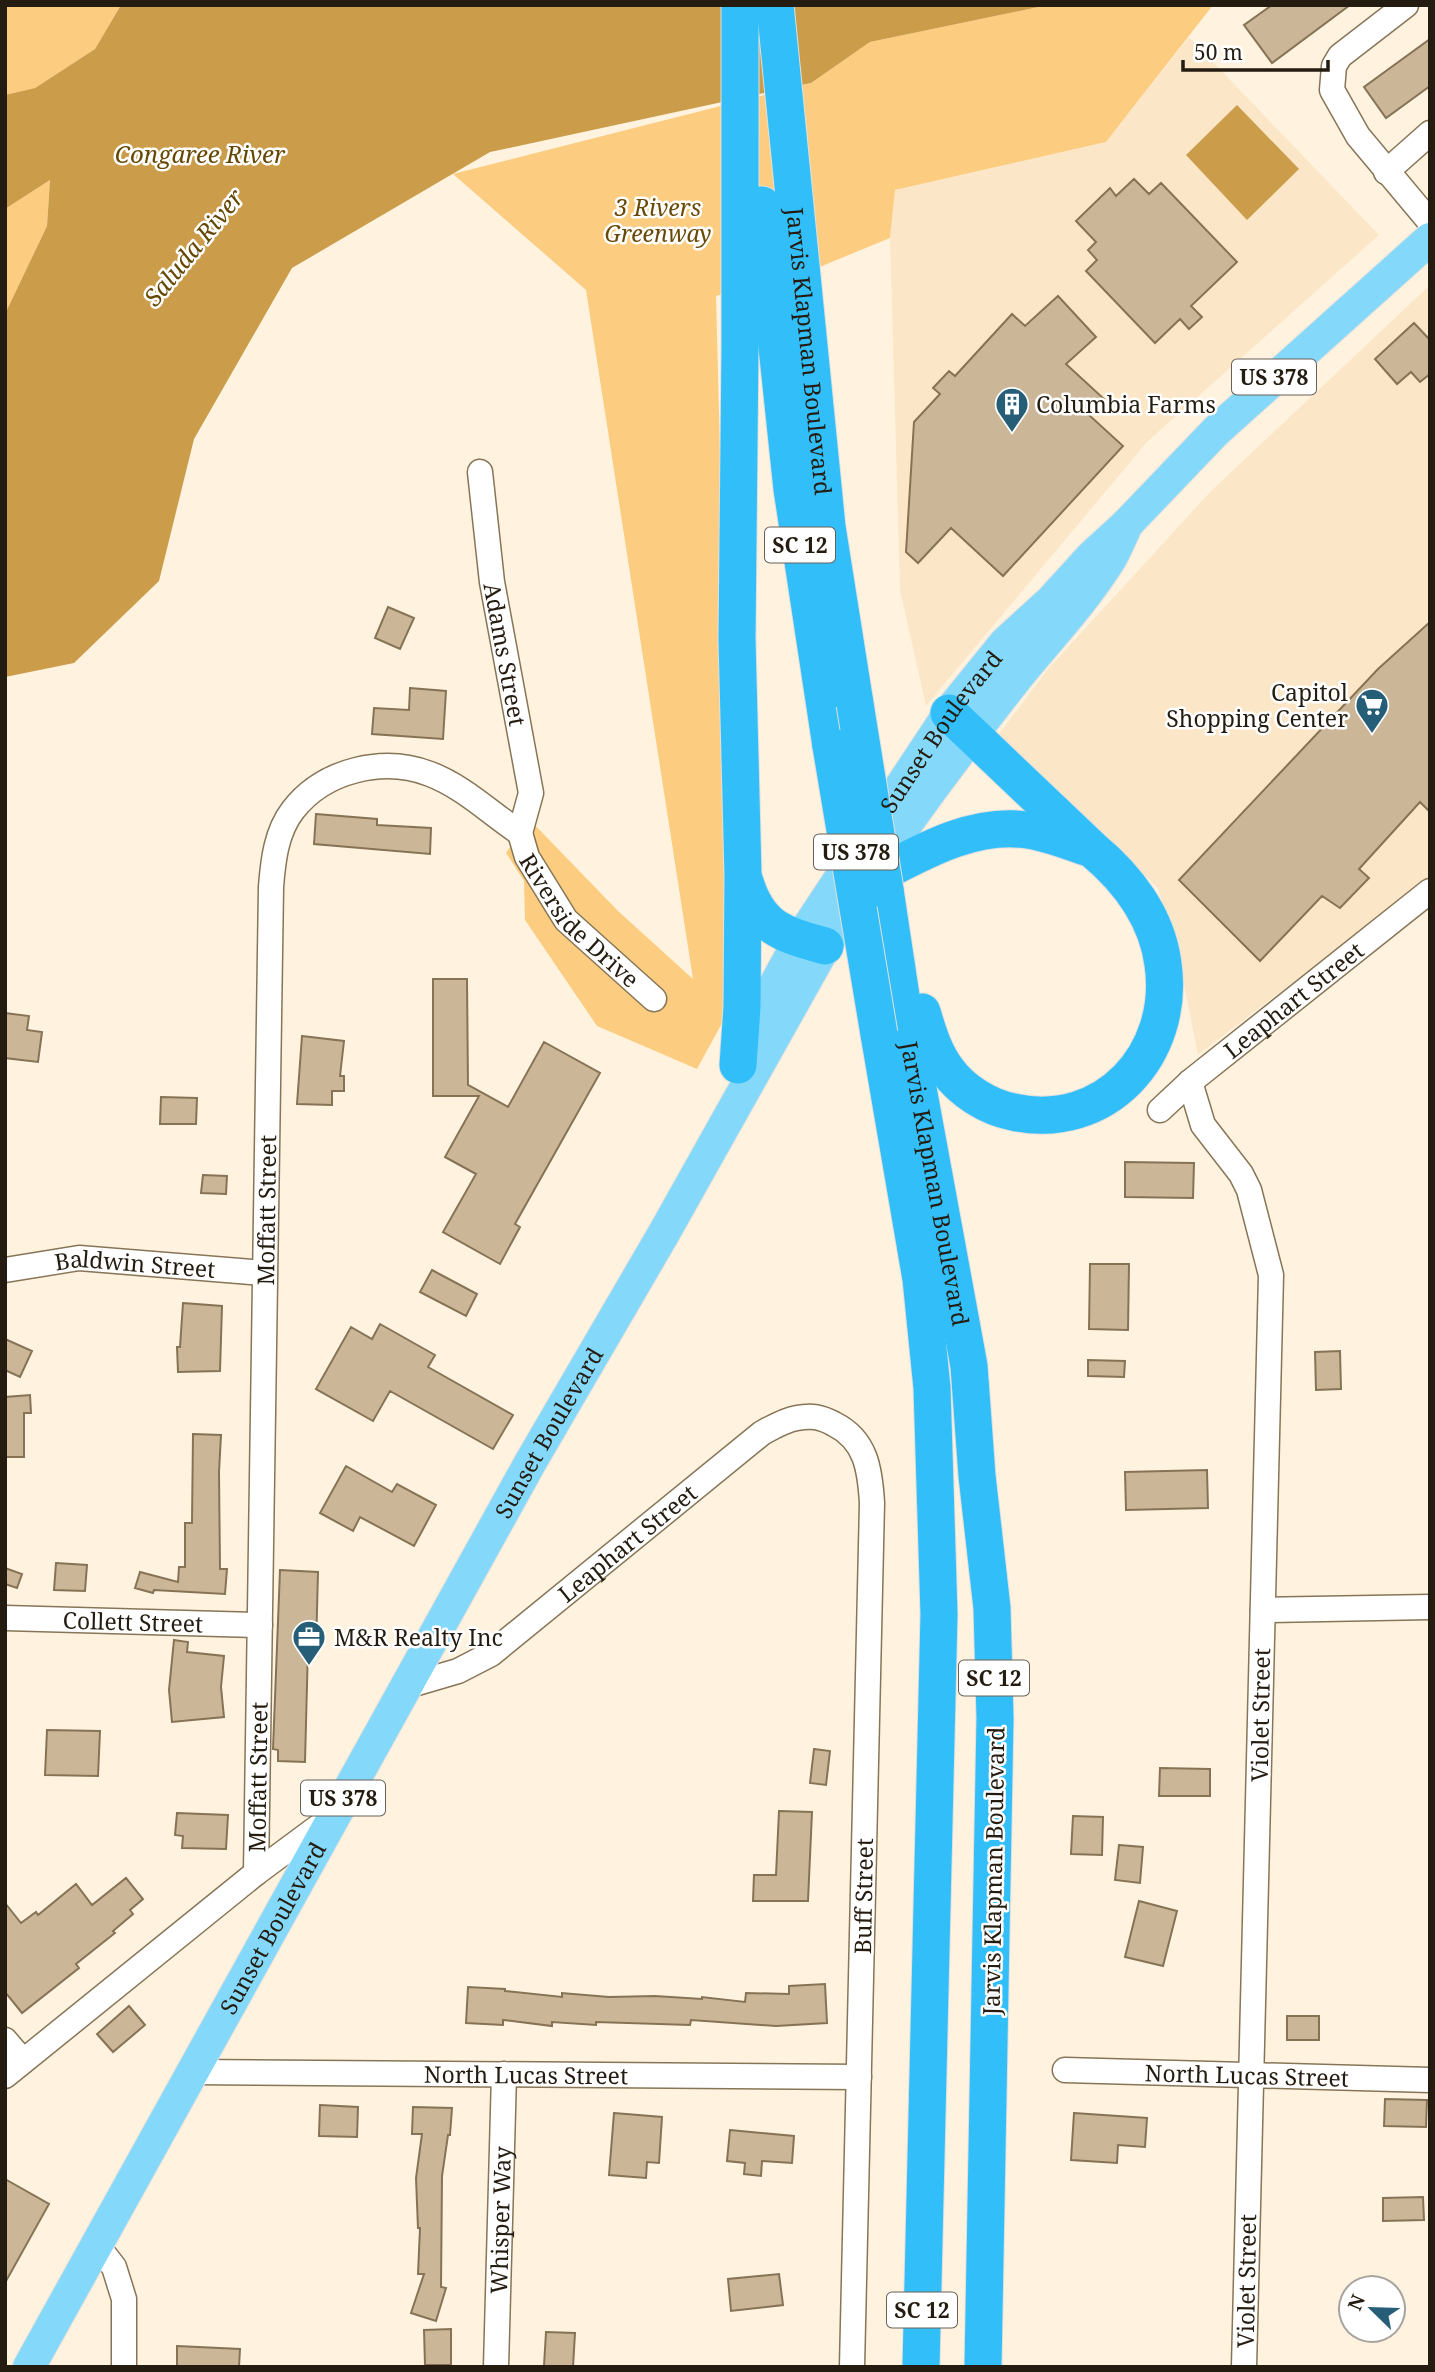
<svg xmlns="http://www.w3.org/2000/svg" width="1435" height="2372" font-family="'Noto Serif',serif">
<rect width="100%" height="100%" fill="#fff3df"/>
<path fill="#fbe7c8" d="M 1189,37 L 1379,235 L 1147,442 L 926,706 L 900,590 L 890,238 L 895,190 L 1106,142 Z
M 1430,285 L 1430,877 L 1198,1055 L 1180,964 L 1158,888 L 999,734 L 1048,669 L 1211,491 Z"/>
<path fill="#fccd80" d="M 5,5 L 121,5 L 95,49 L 35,88 L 5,95 Z
M 1048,5 L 1213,5 L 1106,142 L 895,190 L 890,238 L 822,266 L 716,296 L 734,1001 L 697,1069 L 597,1026 L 525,920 L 524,881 L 506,853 L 529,819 L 618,911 L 693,979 L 586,290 L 453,174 L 811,83 L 870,42 Z
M 50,180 L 47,226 L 5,314 L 5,209 Z"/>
<path fill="#cb9c4a" d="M 121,5 L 1048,5 L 870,42 L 811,83 L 490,152 L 292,268 L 194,439 L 159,581 L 74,663 L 5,677 L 5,314 L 47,226 L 50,180 L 5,209 L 5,95 L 35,88 L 95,49 Z
M 1237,105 L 1299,169 L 1247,220 L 1186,155 Z"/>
<path fill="#cbb797" stroke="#867356" stroke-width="2" d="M 1272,5 L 1350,5 L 1272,63 L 1244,25 Z
M 1430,39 L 1430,86 L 1386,118 L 1364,87 Z
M 1134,179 L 1149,194 L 1161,183 L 1237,262 L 1191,306 L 1202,317 L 1189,329 L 1180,319 L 1155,343 L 1086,271 L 1097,260 L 1088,250 L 1096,242 L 1076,221 L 1110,188 L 1116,196 Z
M 1058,296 L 1096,337 L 1066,364 L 1104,399 L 1089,415 L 1123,446 L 1003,576 L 951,528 L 918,563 L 906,552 L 914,422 L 940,394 L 933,388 L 949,371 L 955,376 L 1012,314 L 1025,326 Z
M 1414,323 L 1430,340 L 1430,374 L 1420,382 L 1411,372 L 1397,384 L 1375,359 Z
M 388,607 L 414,618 L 400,649 L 375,638 Z
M 1430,622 L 1430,812 L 1420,802 L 1359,869 L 1369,878 L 1340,908 L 1322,896 L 1260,961 L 1179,880 L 1378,669 Z
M 410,688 L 446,691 L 443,739 L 372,734 L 374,708 L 409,710 Z
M 316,814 L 377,819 L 377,825 L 431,828 L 430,854 L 314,844 Z
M 433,979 L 467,979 L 468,1085 L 508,1107 L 544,1042 L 600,1073 L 515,1224 L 520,1227 L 500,1264 L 443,1232 L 476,1174 L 445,1157 L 479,1096 L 433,1096 Z
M 5,1013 L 29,1016 L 27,1030 L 42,1032 L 38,1062 L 5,1058 Z
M 302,1036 L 344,1041 L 340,1076 L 344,1076 L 344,1091 L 332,1091 L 332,1105 L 297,1104 Z
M 161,1097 L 197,1098 L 196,1124 L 160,1124 Z
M 1125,1162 L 1194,1163 L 1193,1198 L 1125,1197 Z
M 203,1175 L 227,1176 L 226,1194 L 201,1193 Z
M 1090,1264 L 1129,1264 L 1128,1330 L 1089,1329 Z
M 432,1270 L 477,1294 L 466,1316 L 420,1292 Z
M 183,1303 L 222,1306 L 220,1371 L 178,1372 L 177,1347 L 180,1347 Z
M 380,1324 L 435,1355 L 428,1367 L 513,1415 L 493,1449 L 390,1391 L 373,1421 L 316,1389 L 351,1327 L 372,1339 Z
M 5,1339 L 32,1351 L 20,1377 L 5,1370 Z
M 1340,1351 L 1341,1389 L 1316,1390 L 1315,1352 Z
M 1088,1360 L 1125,1361 L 1124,1377 L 1088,1376 Z
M 30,1395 L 31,1413 L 24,1413 L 24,1457 L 5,1457 L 5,1397 Z
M 193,1434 L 221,1435 L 219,1472 L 220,1569 L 227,1569 L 225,1594 L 154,1590 L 153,1593 L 135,1588 L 140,1572 L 178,1582 L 179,1567 L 185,1567 L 185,1523 L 192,1523 Z
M 346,1466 L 392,1492 L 397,1484 L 436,1505 L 414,1546 L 360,1517 L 353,1531 L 320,1513 Z
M 1207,1470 L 1208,1508 L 1126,1510 L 1125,1472 Z
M 56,1563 L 87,1565 L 85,1591 L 54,1590 Z
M 5,1568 L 22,1574 L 17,1588 L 5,1584 Z
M 280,1570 L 318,1572 L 316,1648 L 308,1647 L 305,1762 L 278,1761 L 278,1750 L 273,1749 Z
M 174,1640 L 188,1642 L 187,1652 L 224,1656 L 221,1687 L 224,1717 L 172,1722 L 169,1690 Z
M 47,1730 L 100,1731 L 98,1776 L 45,1775 Z
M 814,1749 L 830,1751 L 826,1785 L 810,1783 Z
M 1160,1768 L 1210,1769 L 1210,1796 L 1159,1796 Z
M 779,1811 L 812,1812 L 808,1901 L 753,1901 L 754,1875 L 776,1875 Z
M 177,1813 L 228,1815 L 226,1849 L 182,1848 L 183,1836 L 175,1835 Z
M 1073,1816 L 1103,1817 L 1102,1855 L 1071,1854 Z
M 1119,1845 L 1143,1847 L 1140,1883 L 1115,1880 Z
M 126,1878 L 143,1899 L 130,1910 L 133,1914 L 113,1931 L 115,1933 L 76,1964 L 79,1968 L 22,2013 L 5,1992 L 5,1903 L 21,1923 L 36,1912 L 38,1915 L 76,1884 L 92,1905 Z
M 1139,1901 L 1177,1911 L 1163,1966 L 1125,1957 Z
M 825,1984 L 827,2023 L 776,2026 L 691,2020 L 690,2025 L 596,2022 L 596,2025 L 552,2022 L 552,2026 L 503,2020 L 503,2025 L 466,2023 L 468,1987 L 505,1989 L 505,1991 L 562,1997 L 562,1993 L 609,1997 L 655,1996 L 702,1999 L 702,1997 L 745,2002 L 746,1993 L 789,1994 L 789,1986 Z
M 129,2006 L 145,2025 L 113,2052 L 97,2034 Z
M 1287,2016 L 1319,2016 L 1319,2040 L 1287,2040 Z
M 1385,2099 L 1427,2100 L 1426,2127 L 1384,2126 Z
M 320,2105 L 358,2107 L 357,2137 L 319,2136 Z
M 413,2107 L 452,2108 L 450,2135 L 448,2135 L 442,2176 L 441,2287 L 446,2288 L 436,2321 L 411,2313 L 424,2274 L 418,2274 L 420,2228 L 418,2228 L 416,2178 L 422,2134 L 412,2134 Z
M 614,2113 L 662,2117 L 659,2163 L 647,2162 L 646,2178 L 609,2175 Z
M 1074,2113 L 1147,2118 L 1145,2147 L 1118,2145 L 1117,2163 L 1071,2160 Z
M 730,2130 L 794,2136 L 792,2163 L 762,2161 L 761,2176 L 744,2174 L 745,2163 L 727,2161 Z
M 5,2179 L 49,2204 L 5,2283 Z
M 1423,2197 L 1424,2220 L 1383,2221 L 1383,2198 Z
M 779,2274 L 783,2305 L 731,2311 L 728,2279 Z
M 451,2329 L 451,2365 L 425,2365 L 424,2330 Z
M 546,2332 L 575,2333 L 573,2367 L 544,2366 Z
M 177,2346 L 240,2349 L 239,2367 L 177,2367 Z"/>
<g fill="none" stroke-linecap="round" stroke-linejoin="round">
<defs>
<g id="minor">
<path d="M 1406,5 L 1340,56 L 1334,66 L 1332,90 L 1358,136 L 1430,222"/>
<path d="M 1386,172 L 1430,133"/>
<path id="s1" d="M 480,472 L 492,582 L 531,793 L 520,833"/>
<path id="s2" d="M 520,833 L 527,857 L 566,920 L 654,999"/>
<path d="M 1190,1082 L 1203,1125 L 1241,1174 L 1249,1190 L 1271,1275 L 1244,2367"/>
<path id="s3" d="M 1160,1110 L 1190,1082 L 1430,891"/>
<path id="s4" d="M 5,1270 L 79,1258 L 264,1273"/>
<path d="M 1263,1610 L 1430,1607"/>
<path id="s5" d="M 5,1618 L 260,1625"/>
<path id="s6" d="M 407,1686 L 458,1671 L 491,1654 L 762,1433 C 773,1427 785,1420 797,1418 C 812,1415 821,1417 834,1424 C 866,1440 870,1469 872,1503 L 852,2367"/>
<path id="s7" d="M 256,1873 L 271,887 C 273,861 276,832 293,810 C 324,770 383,756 430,774 C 464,787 490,813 520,833"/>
<path d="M 5,2040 L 23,2061"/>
<path id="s8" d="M 1065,2070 L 1430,2080"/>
<path id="s9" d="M 192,2072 L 859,2077"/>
<path d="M 5,2076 L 256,1873 L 333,1816"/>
<path d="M 96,2244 L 114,2267 L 124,2299 L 124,2367"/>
<path id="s10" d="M 496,2367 L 504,2074"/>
</g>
<g id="major">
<path id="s11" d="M 744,1053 L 764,1005 L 800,939 L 954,706 L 1005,643 L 1051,601 L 1092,556 L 1127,524 L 1216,431 L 1430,239"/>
<path id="s12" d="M 29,2367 L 530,1463 L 664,1233 L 825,946 C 882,853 948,765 1015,680 C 1047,640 1084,602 1111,558 C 1117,547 1122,535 1127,524"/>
</g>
<g id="highway">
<path id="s13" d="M 775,5 L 827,527 L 855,704"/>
<path d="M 762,205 L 792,489 L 831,746"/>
<path d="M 868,880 C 917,855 970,822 1027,830 C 1047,833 1066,840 1085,847"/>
<path d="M 745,882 C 759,928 782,934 825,946"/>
<path id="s14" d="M 885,890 L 901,996 L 969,1366 L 977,1476 L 992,1608 L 995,1718 L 983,2367"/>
<path d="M 922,1012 C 928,1032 934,1053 947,1070 C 962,1091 988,1107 1013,1112 C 1105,1132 1176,1054 1163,964 C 1157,917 1127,878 1092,849 L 949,713"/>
<path d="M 879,1034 L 921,1279 L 932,1388 L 939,1614 L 921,2367"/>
<path d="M 738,1065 L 742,1007 L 743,875 L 737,639 L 740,347 L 740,7"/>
</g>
</defs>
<use href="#minor" stroke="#877557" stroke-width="27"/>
<use href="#major" stroke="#e0dfde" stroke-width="34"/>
<use href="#highway" stroke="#e0dfde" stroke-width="39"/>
<use href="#minor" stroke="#fff" stroke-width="24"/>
<use href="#major" stroke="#84d9fb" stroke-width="32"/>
<use href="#highway" stroke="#32bff9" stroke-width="37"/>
<defs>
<path id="highway-bridge" d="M 855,704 L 885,890
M 831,746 L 879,1034"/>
</defs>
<use href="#highway-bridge" stroke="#e0dfde" stroke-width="39" stroke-linecap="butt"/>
<use href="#highway-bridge" stroke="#32bff9" stroke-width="37"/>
</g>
<defs>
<symbol id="building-pin" viewBox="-11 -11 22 30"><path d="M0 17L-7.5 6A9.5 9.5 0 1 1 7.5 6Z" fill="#265e78" stroke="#fff"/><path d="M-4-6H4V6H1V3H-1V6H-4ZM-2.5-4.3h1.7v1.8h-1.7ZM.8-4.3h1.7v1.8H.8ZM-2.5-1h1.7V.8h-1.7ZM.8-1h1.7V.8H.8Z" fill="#fff"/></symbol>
<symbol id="supermarket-pin" viewBox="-11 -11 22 30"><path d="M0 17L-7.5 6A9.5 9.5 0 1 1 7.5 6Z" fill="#265e78" stroke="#fff"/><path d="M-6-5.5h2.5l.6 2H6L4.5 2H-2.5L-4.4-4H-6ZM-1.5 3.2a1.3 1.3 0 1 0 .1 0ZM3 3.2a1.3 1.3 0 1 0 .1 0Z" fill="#fff"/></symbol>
<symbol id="office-pin" viewBox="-11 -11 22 30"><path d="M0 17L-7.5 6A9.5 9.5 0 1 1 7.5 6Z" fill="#265e78" stroke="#fff"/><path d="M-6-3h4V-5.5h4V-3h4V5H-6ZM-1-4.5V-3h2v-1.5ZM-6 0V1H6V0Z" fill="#fff"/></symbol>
</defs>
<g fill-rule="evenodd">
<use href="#building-pin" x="993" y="385" width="38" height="52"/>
<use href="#supermarket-pin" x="1353" y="686" width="38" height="52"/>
<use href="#office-pin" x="290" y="1618" width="38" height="52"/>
</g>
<g text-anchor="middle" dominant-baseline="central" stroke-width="5" stroke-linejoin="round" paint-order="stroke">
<g fill="#fff" stroke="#666058" stroke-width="2">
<rect x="1232" y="359.5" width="84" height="35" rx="5"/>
<rect x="765" y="527.5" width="70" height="35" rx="5"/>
<rect x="814" y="834.5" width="84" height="35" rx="5"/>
<rect x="959" y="1660.5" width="70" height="35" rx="5"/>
<rect x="301" y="1780.5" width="84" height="35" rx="5"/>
<rect x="887" y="2292.5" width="70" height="35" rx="5"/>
</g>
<g font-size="21" font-weight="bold" fill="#241c10">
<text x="1274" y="377">US 378</text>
<text x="800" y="545">SC 12</text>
<text x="856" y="852">US 378</text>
<text x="994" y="1678">SC 12</text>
<text x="343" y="1798">US 378</text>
<text x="922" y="2310">SC 12</text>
</g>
<g font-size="23" font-style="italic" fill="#694907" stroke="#fff">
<text x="658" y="207">3 Rivers<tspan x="658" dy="26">Greenway</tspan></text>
</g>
<g font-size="23" fill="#241c10" stroke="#fff">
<text stroke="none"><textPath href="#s13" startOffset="348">Jarvis Klapman Boulevard</textPath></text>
<text stroke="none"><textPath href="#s1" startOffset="184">Adams Street</textPath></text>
<text stroke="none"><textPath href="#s11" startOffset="378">Sunset Boulevard</textPath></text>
<text stroke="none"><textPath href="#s2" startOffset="108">Riverside Drive</textPath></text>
<text stroke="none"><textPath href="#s3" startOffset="173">Leaphart Street</textPath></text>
<text stroke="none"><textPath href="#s14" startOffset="298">Jarvis Klapman Boulevard</textPath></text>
<text stroke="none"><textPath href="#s7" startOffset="663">Moffatt Street</textPath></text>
<text stroke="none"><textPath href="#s4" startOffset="131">Baldwin Street</textPath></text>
<text stroke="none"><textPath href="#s12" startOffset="1069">Sunset Boulevard</textPath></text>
<text stroke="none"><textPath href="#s6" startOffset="266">Leaphart Street</textPath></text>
<text stroke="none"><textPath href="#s5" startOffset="128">Collett Street</textPath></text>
<text transform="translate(1260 1715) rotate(-89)">Violet Street</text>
<text stroke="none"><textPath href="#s7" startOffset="96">Moffatt Street</textPath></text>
<text transform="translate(993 1871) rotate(-89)">Jarvis Klapman Boulevard</text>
<text transform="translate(863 1896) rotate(-89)">Buff Street</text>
<text stroke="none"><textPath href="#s12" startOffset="502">Sunset Boulevard</textPath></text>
<text stroke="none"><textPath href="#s9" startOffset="334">North Lucas Street</textPath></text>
<text stroke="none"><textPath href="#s8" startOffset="182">North Lucas Street</textPath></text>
<text stroke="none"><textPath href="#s10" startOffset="147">Whisper Way</textPath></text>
<text transform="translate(1246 2281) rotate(-89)">Violet Street</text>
</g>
<g font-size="23" fill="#241c10" stroke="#fff" text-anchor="start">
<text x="1036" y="404">Columbia Farms</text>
<text x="1348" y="692" text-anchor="end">Capitol<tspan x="1348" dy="26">Shopping Center</tspan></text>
<text x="334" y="1637">M&amp;R Realty Inc</text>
</g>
<g font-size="24" font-style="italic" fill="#664702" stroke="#fff">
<text x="200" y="153">Congaree River</text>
<text transform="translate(193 247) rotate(-51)">Saluda River</text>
</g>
</g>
<rect width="1435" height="2372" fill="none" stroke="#241c10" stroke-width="14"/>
<g transform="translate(1372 2309) rotate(293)"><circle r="33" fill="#ffffff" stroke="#a7a49f" stroke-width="2"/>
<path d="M0-5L12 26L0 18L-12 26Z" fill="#265e78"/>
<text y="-10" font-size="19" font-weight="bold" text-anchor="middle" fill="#241c10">N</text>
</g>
<path d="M1183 60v10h145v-10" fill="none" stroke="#241c10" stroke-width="3.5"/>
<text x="1194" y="60" font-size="21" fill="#241c10" stroke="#ffffff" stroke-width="5" paint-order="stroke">50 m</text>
</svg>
